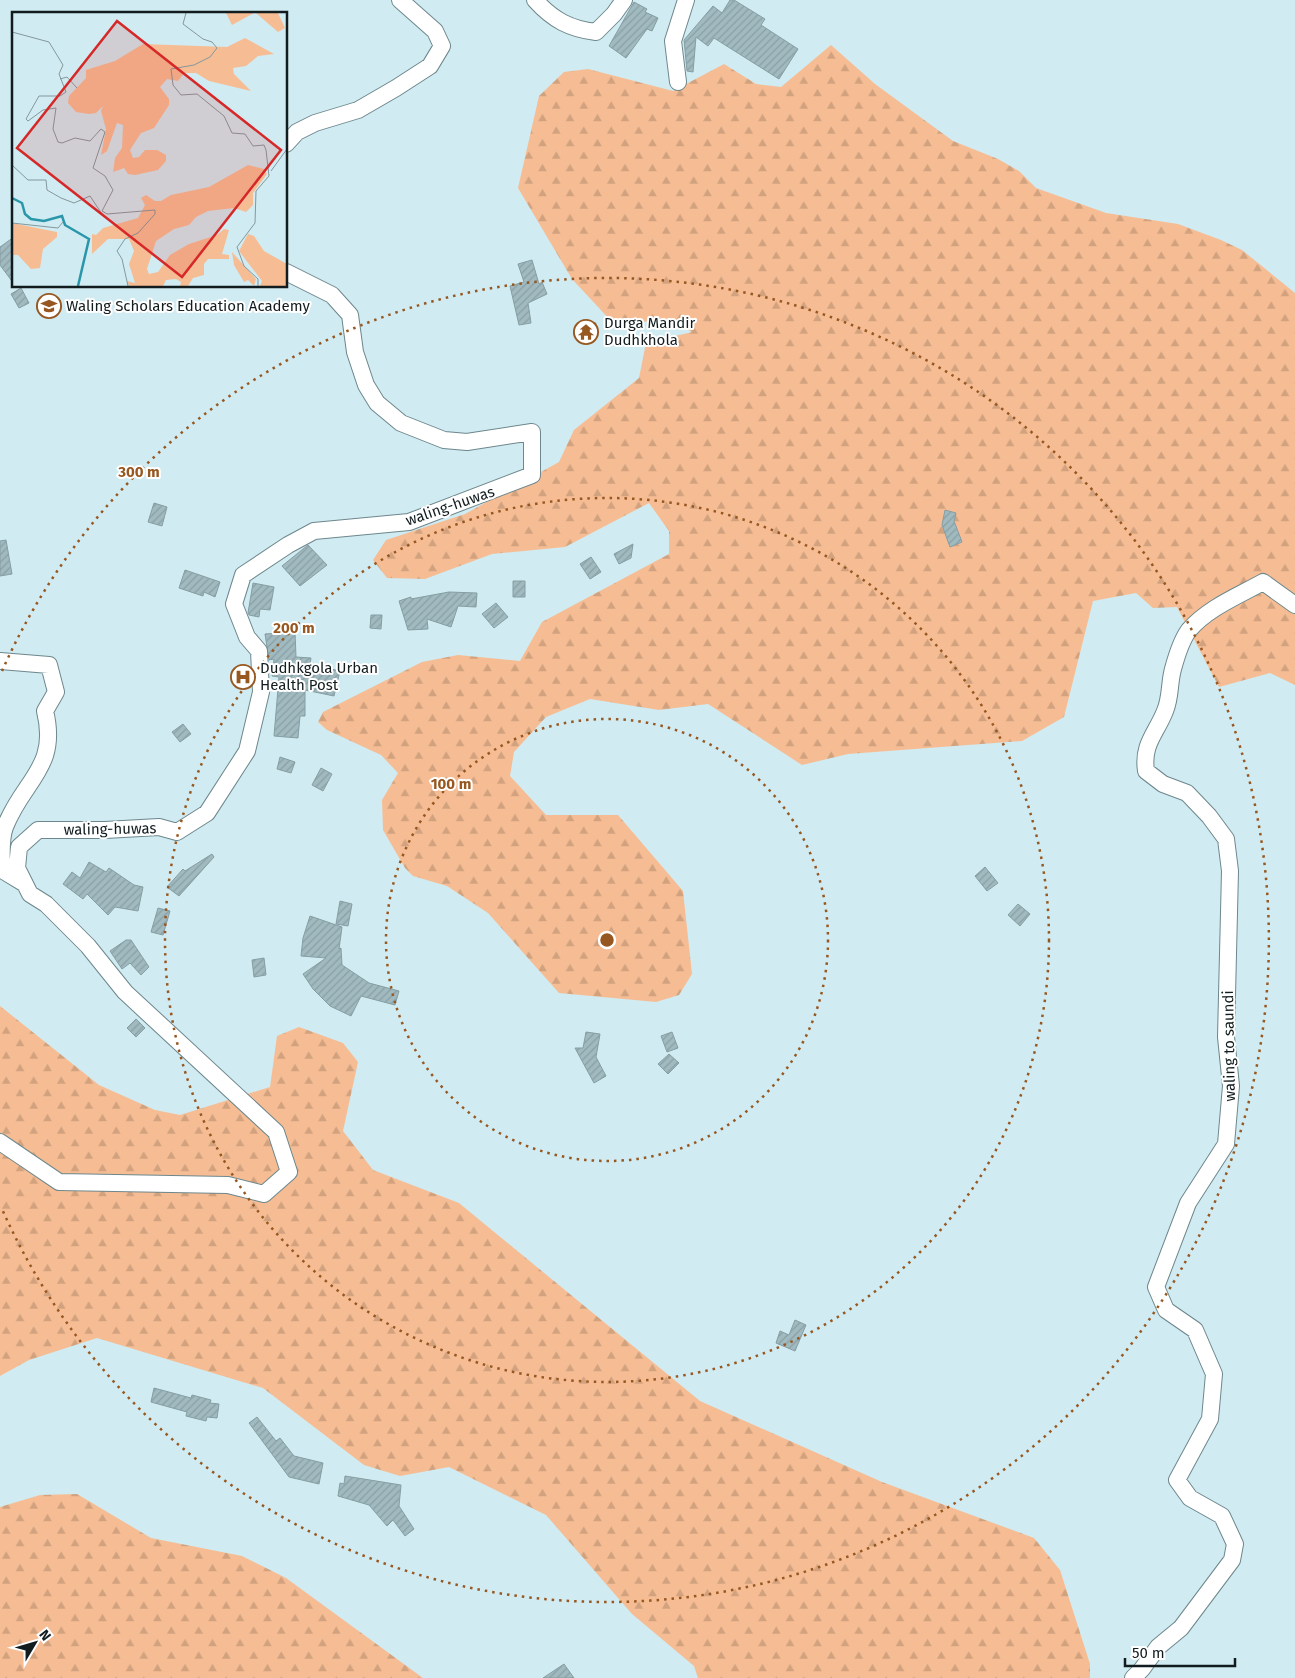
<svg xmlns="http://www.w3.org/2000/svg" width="1295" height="1678" font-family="'Fira Sans',sans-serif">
<defs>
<pattern id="forest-firs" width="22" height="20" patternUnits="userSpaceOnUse" patternTransform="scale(1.25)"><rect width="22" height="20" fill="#f6bd94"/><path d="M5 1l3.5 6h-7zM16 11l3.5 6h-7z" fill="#d2a27f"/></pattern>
<pattern id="building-hatch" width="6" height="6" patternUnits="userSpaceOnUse" patternTransform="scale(1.25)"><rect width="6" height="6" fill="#a0bac0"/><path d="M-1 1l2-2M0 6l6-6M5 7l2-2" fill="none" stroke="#899fa5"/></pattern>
</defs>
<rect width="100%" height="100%" fill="#d0ebf1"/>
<path fill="url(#forest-firs)" d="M 831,45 L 875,84 L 953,141 L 998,159 L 1019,171 L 1036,188 L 1106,213 L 1178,224 L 1221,240 L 1242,250 L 1295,293 L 1295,685 L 1270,673 L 1219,687 L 1177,607 L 1153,608 L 1136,593 L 1093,601 L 1064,717 L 1022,741 L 848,754 L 802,765 L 708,704 L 659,710 L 590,699 L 546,717 L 514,752 L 510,776 L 546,815 L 618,815 L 683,891 L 692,974 L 679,995 L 656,1002 L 559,993 L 488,913 L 447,886 L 413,876 L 405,868 L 383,830 L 382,800 L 398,773 L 381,755 L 327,730 L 318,722 L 323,712 L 422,662 L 458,655 L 520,661 L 542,622 L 669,554 L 669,531 L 649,503 L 565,547 L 492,554 L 425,579 L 387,578 L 373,560 L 386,540 L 465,514 L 559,462 L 574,430 L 639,378 L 646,343 L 692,332 L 672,321 L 612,322 L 572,279 L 518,188 L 539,96 L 564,72 L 588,69 L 673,91 L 724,64 L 756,84 L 781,87 Z
M 0,1006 L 99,1085 L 155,1110 L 180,1115 L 270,1087 L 277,1036 L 299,1027 L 343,1043 L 358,1062 L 343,1131 L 373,1170 L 459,1203 L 700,1401 L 882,1482 L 1034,1538 L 1060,1570 L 1090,1664 L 1090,1678 L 698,1678 L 694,1666 L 632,1614 L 546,1515 L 449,1467 L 400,1476 L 364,1465 L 263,1388 L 97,1338 L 29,1360 L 0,1376 Z
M 77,1494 L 151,1538 L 242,1556 L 286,1578 L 423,1678 L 0,1678 L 0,1507 L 40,1495 Z"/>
<path fill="url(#building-hatch)" stroke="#859ea4" d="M 730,0 L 734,0 L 765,19 L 761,25 L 798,49 L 779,79 L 714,38 L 708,46 L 696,37 L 693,72 L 687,71 L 684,40 L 713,6 L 722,13 Z
M 634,2 L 647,9 L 645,12 L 658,18 L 652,31 L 647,29 L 626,58 L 609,46 Z
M 14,237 L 14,284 L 0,265 L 0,247 Z
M 532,260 L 539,284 L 542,282 L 547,294 L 528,303 L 531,323 L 519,325 L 510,286 L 524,282 L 518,264 Z
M 21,288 L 29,303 L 19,308 L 11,294 Z
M 583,320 L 596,323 L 593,339 L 580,336 Z
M 154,503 L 167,507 L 162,526 L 148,522 Z
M 945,510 L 956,513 L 954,521 L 962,542 L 950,547 L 942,525 Z
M 6,540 L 12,574 L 0,576 L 0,541 Z
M 633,544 L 631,558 L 619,564 L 614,554 Z
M 308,545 L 327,565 L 300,586 L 282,566 Z
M 591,557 L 601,572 L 590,579 L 580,564 Z
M 185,570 L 220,582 L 215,597 L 204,592 L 203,596 L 179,588 Z
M 513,581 L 525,581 L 525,597 L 513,597 Z
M 253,583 L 274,587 L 270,610 L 260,609 L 259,617 L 249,615 L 248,613 Z
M 449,592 L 477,593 L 476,607 L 458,606 L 451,627 L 427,619 L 428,629 L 408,630 L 399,601 L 411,597 L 411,599 Z
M 496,603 L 508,617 L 494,628 L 482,614 Z
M 371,615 L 382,615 L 381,629 L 370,628 Z
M 295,632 L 296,657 L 311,658 L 310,664 L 340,671 L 334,696 L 305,690 L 305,716 L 300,716 L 298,738 L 274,736 L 279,677 L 272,676 L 274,659 L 269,660 L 265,634 Z
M 183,724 L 191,734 L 180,742 L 172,732 Z
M 280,757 L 295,762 L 291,773 L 277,769 Z
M 321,768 L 332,774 L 323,791 L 312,785 Z
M 212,854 L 214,857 L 179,896 L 167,887 L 183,869 L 185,871 Z
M 89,862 L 106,872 L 109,868 L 134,885 L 143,887 L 138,911 L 115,907 L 108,915 L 87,894 L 83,899 L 63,884 L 72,872 L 80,878 Z
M 985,867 L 998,883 L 987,891 L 975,876 Z
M 340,901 L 352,904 L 348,926 L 336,924 Z
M 1018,904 L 1030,914 L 1020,926 L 1008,915 Z
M 158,908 L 170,911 L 163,935 L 151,932 Z
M 310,916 L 342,927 L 339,949 L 341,948 L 342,965 L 369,983 L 399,991 L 395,1005 L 361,996 L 351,1016 L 330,1006 L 313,989 L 303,974 L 326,958 L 301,956 L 303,938 Z
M 126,940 L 131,940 L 149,967 L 141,975 L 130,963 L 122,969 L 110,951 Z
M 264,958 L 266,975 L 254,977 L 252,960 Z
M 136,1019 L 145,1028 L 136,1037 L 127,1028 Z
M 586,1032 L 600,1034 L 596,1057 L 606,1076 L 594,1083 L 575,1048 L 583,1048 Z
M 672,1032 L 678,1048 L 667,1052 L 661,1036 Z
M 669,1054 L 679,1063 L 668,1074 L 658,1064 Z
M 795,1320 L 806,1325 L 795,1351 L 776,1343 L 780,1331 L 789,1335 Z
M 154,1388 L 191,1398 L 192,1395 L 211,1400 L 210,1403 L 219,1404 L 217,1418 L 207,1417 L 206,1421 L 186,1416 L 187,1412 L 151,1402 Z
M 257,1417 L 276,1441 L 280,1438 L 294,1456 L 323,1463 L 319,1484 L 289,1477 L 249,1423 Z
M 345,1476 L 401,1485 L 399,1506 L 414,1529 L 405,1536 L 393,1520 L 387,1526 L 369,1505 L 338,1496 L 340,1483 L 344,1484 Z
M 564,1664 L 574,1678 L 543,1678 Z"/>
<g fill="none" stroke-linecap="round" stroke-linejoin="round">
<defs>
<path id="minor" d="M 535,0 C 553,20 570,29 596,32 L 614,14 L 624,0
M 678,82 L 673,41 L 686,0
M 286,144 L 297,132 L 315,123 L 358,110 L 396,88 L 430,66 L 442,46 L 435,31 L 400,0
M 0,661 L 49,665 L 56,692 L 45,711 C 59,768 23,780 5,827 C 0,840 2,856 2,870 L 25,884
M 0,1142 L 59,1182 L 228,1185 L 264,1194 L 289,1172 L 276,1132 L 125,992 L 88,946 L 46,904 L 30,894 L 17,868 L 19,847 L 38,830 L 105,830 L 159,827 L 177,832 L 207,813 L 247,751 L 261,692 L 259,651 L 247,637 L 234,604 L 243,575 L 288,545 L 314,531 L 409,522 L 532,475 L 532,432 L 467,442 L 444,440 L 401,423 L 377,403 L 366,385 L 355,352 L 350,315 L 332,295 L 286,272
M 1133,1678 L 1142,1669 L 1158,1647 L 1181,1628 L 1232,1560 L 1235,1544 L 1222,1516 L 1190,1498 L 1177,1480 L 1210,1419 L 1214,1374 L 1195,1330 L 1166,1310 L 1156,1287 L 1188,1203 L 1226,1144 L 1231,1086 L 1226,1037 L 1230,871 L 1226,839 L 1209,816 L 1187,793 L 1163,784 L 1146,771 C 1142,744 1156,734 1165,711 C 1171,697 1169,683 1173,669 C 1176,658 1182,639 1189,630 C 1208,608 1238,596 1263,582 L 1295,605"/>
</defs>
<use href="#minor" stroke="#6d878c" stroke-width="18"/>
<use href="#minor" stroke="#fff" stroke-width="16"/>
</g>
<g fill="none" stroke="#975720" stroke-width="2.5" stroke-dasharray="2.5 5">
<circle cx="607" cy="940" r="221"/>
<circle cx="607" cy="940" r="442"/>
<path d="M2 671A662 662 0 1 1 2 1209"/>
</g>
<defs>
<symbol id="school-ring" viewBox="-11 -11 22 22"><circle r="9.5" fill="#fff" stroke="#975720" stroke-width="1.5"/><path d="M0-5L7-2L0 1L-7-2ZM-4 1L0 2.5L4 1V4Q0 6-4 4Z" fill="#975720"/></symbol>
<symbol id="temple-ring" viewBox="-11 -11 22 22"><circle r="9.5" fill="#fff" stroke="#975720" stroke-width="1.5"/><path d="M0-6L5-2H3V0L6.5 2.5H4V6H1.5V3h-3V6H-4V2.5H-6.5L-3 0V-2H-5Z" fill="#975720"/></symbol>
<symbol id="hospital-ring" viewBox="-11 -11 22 22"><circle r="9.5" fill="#fff" stroke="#975720" stroke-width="1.5"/><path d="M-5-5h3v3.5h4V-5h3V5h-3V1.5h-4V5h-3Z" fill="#975720"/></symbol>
</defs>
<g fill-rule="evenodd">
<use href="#school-ring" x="35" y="292" width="28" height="28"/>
<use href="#temple-ring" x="572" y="318" width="28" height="28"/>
<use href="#hospital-ring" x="229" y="663" width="28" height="28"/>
</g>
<g text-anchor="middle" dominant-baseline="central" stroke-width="4" stroke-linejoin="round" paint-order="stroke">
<g font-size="15" fill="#121c1e" stroke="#fff" text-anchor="start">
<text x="66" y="306">Waling Scholars Education Academy</text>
<text x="604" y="323">Durga Mandir<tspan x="604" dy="17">Dudhkhola</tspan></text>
<text x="260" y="668">Dudhkgola Urban<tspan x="260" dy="17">Health Post</tspan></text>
</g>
<g font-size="15" fill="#121c1e" stroke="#fff">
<text transform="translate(450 506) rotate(-19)">waling-huwas</text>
<text transform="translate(110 829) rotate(-1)">waling-huwas</text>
<text transform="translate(1229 1046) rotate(-91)">waling to saundi</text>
</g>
</g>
<g transform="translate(12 12)">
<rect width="275" height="275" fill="#d0ebf1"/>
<path d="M 214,1 L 242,1 L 220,13 ZM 244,1 L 266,1 L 273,16 L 266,20 ZM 233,26 L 262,42 L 246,44 L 234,54 L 221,56 L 222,62 L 239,79 L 197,69 L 184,61 L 172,61 L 166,69 L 155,67 L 148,75 L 157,87 L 157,93 L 142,116 L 129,121 L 118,138 L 121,146 L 127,145 L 133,138 L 145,138 L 154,143 L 154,149 L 146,158 L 123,163 L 116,162 L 112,156 L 101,160 L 103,146 L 110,136 L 111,113 L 105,111 L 95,139 L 89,143 L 94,117 L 89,99 L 91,94 L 84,101 L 77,102 L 64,100 L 56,91 L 57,84 L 74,66 L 74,58 L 103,49 L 131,32 L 215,35 ZM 236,153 L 252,157 L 255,162 L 241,181 L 241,193 L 234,200 L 222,196 L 196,199 L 184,205 L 177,213 L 162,217 L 144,229 L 135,257 L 137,262 L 146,260 L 158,243 L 177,232 L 205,223 L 212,217 L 217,218 L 210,242 L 217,243 L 217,247 L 196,247 L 192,252 L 192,263 L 181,266 L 176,274 L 168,274 L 169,270 L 164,267 L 154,268 L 151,274 L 117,274 L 115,269 L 123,271 L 117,252 L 122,239 L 117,227 L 96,227 L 80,242 L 80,222 L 84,223 L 91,216 L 126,206 L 133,193 L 129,186 L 134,183 L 143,189 L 149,189 L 159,183 L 197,175 ZM 0,211 L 45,220 L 45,225 L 31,237 L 28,256 L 19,257 L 6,243 L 0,243 ZM 236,222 L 242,224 L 252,239 L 275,252 L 275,274 L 248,274 L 250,269 L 227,239 ZM 220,240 L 244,267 L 242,274 L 236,268 L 232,270 L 222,253 Z" fill="#f6bd94"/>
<path fill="none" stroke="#2996a9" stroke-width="2.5" d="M 0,186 L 10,191 L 13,202 L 19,207 L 32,209 L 50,204 L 53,213 L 77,227 L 66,274"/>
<path fill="none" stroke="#84989d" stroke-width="1" d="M 174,1 L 171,12 L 191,27 L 200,30 L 205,36 L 198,45 L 182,53 L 159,57 L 161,73 L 169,83 L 185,82 L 212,104 L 220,121 L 233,122 L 241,134 L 252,133 L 254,138 L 257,164 L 244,179 L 243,211 L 225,235 L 232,254 L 246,267 L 246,274M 0,20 L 37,30 L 51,53 L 47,62 L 54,80 L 48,84 L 27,84 L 14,107 L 16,109 L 31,98 L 44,96 L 41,117 L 46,130 L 50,131 L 63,126 L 78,129 L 89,117 L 93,120 L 81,156 L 93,164 L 101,178 L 90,199 L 95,202 L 143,198 L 143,202 L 126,221 L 113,227 L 105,239 L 110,247 L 116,274M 48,67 L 55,65 L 65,76M 0,153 L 16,168 L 34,168 L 35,178 L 49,186 L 62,191 L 78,184 L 90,202M 259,159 L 275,137M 0,211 L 46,216 L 51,210"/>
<path fill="#d62828" fill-opacity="0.15" stroke="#d62828" stroke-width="2.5" d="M 105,9 L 269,138 L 170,265 L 5,136 Z"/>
<rect width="275" height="275" fill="none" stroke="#121c1e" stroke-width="2.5"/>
</g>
<circle cx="607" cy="940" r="8" fill="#975720" stroke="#fff" stroke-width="2.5"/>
<g font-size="15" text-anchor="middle" font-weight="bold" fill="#975720" stroke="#fff" stroke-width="4" stroke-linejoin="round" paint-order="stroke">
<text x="139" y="477">300 m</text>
<text x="294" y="633">200 m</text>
<text x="451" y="789">100 m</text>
</g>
<g transform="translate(35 1643) rotate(52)" stroke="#ffffff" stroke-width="4" paint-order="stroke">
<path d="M0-4L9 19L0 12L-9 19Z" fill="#121c1e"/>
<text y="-8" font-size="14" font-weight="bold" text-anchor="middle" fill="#121c1e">N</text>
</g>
<path d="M1125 1658v8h110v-8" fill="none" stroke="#121c1e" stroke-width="2.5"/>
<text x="1132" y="1658" font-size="15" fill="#121c1e" stroke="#ffffff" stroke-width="4" paint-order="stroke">50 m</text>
</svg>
